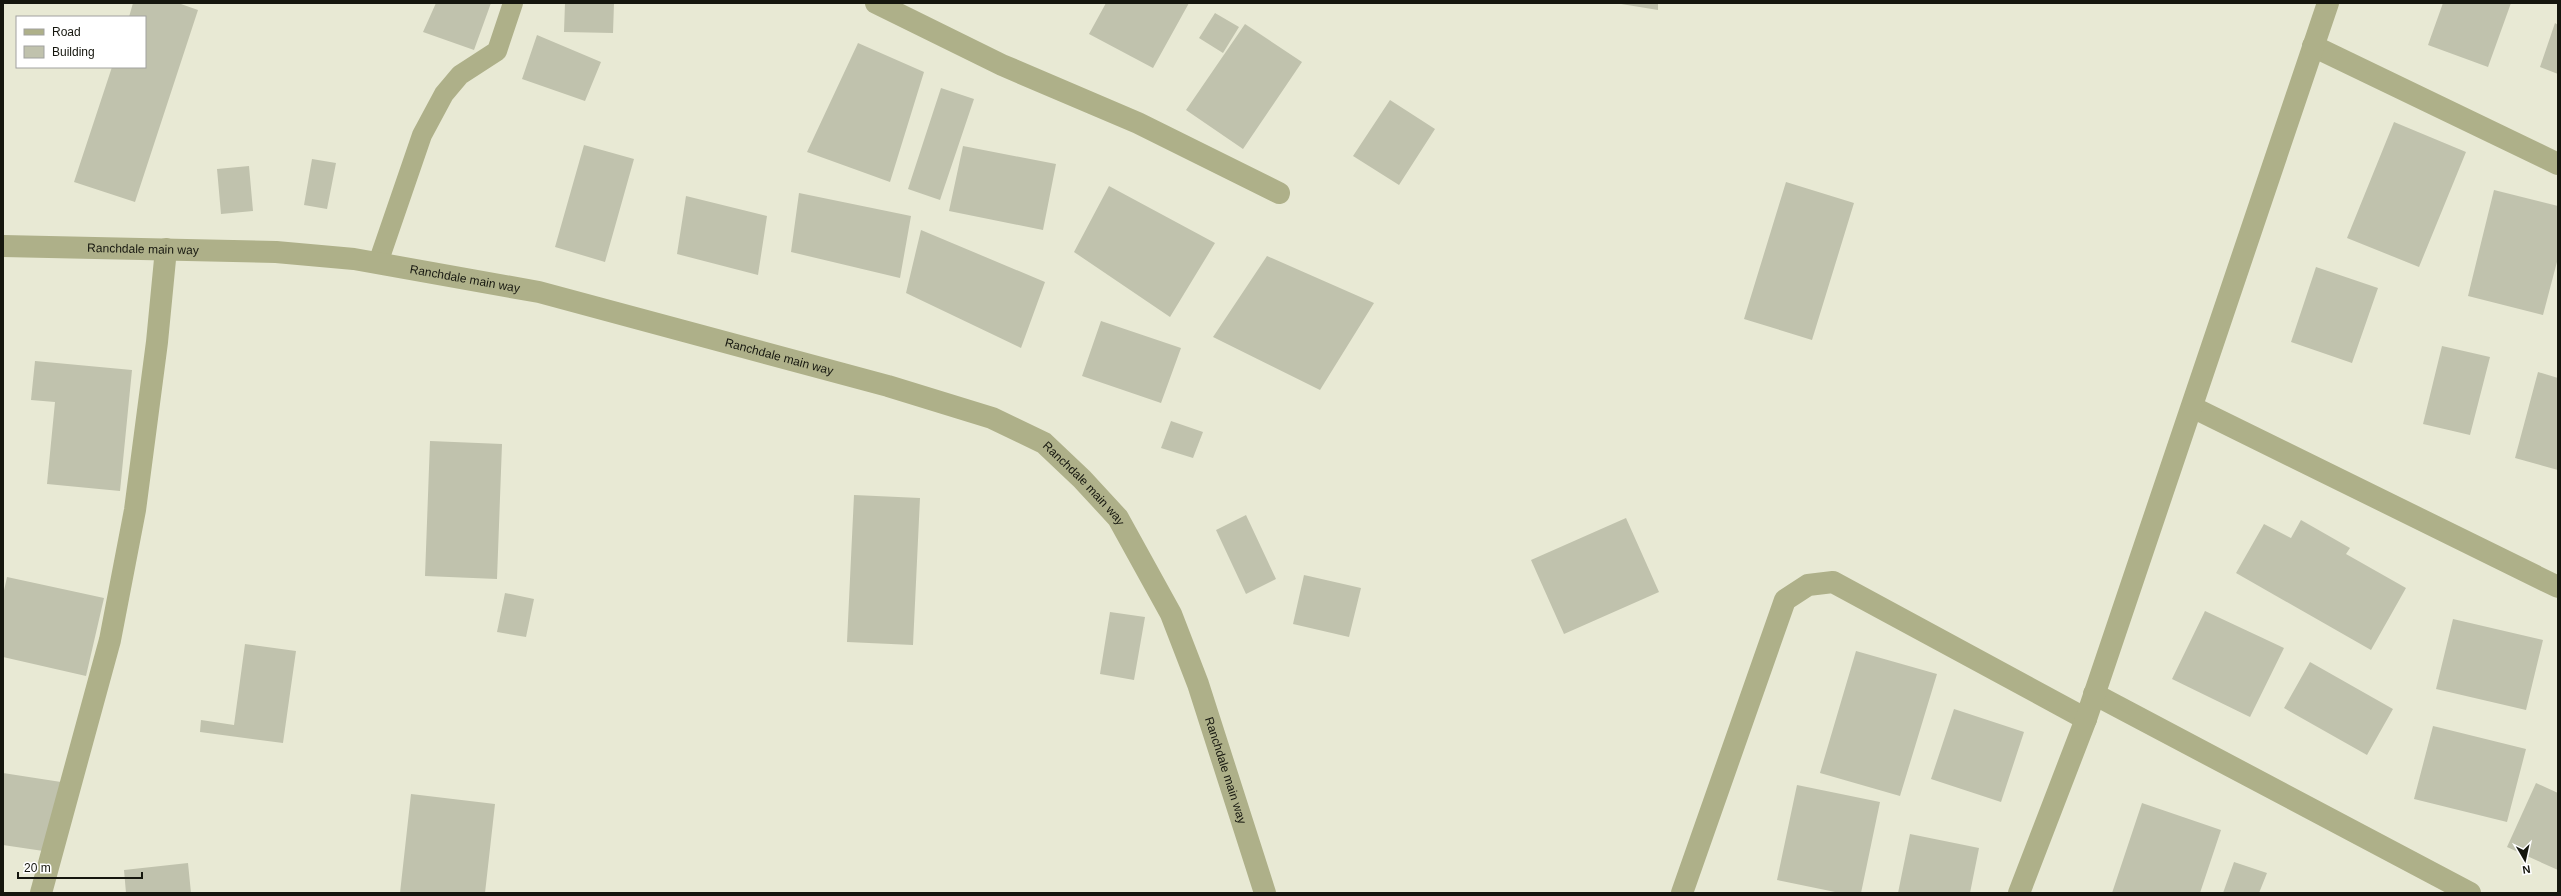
<svg xmlns="http://www.w3.org/2000/svg" width="2561" height="896" font-family="Arial,sans-serif">
<rect width="100%" height="100%" fill="#e8e9d4"/>
<path fill="#c0c2ad" d="M 133,3 L 178,3 L 198,10 L 135,202 L 74,182 L 112,67 L 145,67 L 145,17 L 129,17 Z
M 436,3 L 491,3 L 474,50 L 423,32 Z
M 565,3 L 614,3 L 613,33 L 564,32 Z
M 1106,3 L 1189,3 L 1153,68 L 1089,34 Z
M 1615,3 L 1658,3 L 1658,10 Z
M 2443,3 L 2511,3 L 2488,67 L 2428,45 Z
M 1215,13 L 1239,27 L 1223,53 L 1199,38 Z
M 2555,23 L 2558,25 L 2558,74 L 2540,67 Z
M 1245,24 L 1302,62 L 1243,149 L 1186,110 Z
M 537,35 L 601,62 L 585,101 L 522,79 Z
M 858,43 L 924,72 L 890,182 L 807,152 Z
M 941,88 L 974,99 L 940,200 L 908,189 Z
M 1390,100 L 1435,129 L 1399,185 L 1353,156 Z
M 2394,122 L 2466,152 L 2419,267 L 2347,238 Z
M 584,145 L 634,159 L 605,262 L 555,247 Z
M 963,146 L 1056,164 L 1043,230 L 949,211 Z
M 312,159 L 336,163 L 327,209 L 304,205 Z
M 249,166 L 253,211 L 221,214 L 217,169 Z
M 1786,182 L 1854,203 L 1812,340 L 1744,319 Z
M 1109,186 L 1215,243 L 1170,317 L 1074,252 Z
M 2494,190 L 2558,206 L 2558,258 L 2543,315 L 2468,296 Z
M 799,193 L 911,216 L 900,278 L 791,252 Z
M 686,196 L 767,216 L 758,275 L 677,254 Z
M 921,230 L 1045,282 L 1021,348 L 906,293 Z
M 1267,256 L 1374,303 L 1320,390 L 1213,337 Z
M 2316,267 L 2378,288 L 2352,363 L 2291,342 Z
M 1101,321 L 1181,348 L 1161,403 L 1082,376 Z
M 2442,346 L 2490,357 L 2470,435 L 2423,424 Z
M 35,361 L 132,370 L 120,491 L 47,484 L 55,402 L 31,400 Z
M 2538,372 L 2558,378 L 2558,470 L 2515,458 Z
M 1171,421 L 1203,432 L 1193,458 L 1161,448 Z
M 430,441 L 502,444 L 497,579 L 425,576 Z
M 854,495 L 920,498 L 913,645 L 847,642 Z
M 1246,515 L 1276,579 L 1246,594 L 1216,530 Z
M 1626,518 L 1659,592 L 1564,634 L 1531,560 Z
M 2301,520 L 2350,548 L 2346,554 L 2406,588 L 2371,650 L 2236,573 L 2264,524 L 2291,538 Z
M 1304,575 L 1361,588 L 1349,637 L 1293,624 Z
M 7,577 L 104,598 L 86,676 L 3,657 L 3,595 Z
M 505,593 L 534,599 L 526,637 L 497,632 Z
M 2205,611 L 2284,648 L 2250,717 L 2172,679 Z
M 1110,612 L 1145,617 L 1134,680 L 1100,674 Z
M 2453,619 L 2543,640 L 2526,710 L 2436,689 Z
M 245,644 L 296,651 L 283,743 L 200,732 L 201,720 L 234,725 Z
M 1856,651 L 1937,674 L 1900,796 L 1820,773 Z
M 2310,662 L 2393,709 L 2367,755 L 2284,708 Z
M 1954,709 L 2024,732 L 2001,802 L 1931,779 Z
M 2433,726 L 2526,749 L 2507,822 L 2414,799 Z
M 3,773 L 61,782 L 50,852 L 3,845 Z
M 2536,783 L 2558,793 L 2558,870 L 2507,847 Z
M 1797,785 L 1880,802 L 1861,893 L 1840,893 L 1777,880 Z
M 411,794 L 495,804 L 485,893 L 400,893 Z
M 2142,803 L 2221,830 L 2200,893 L 2112,893 Z
M 1910,834 L 1979,848 L 1970,893 L 1898,893 Z
M 2234,862 L 2267,873 L 2259,893 L 2223,893 Z
M 188,863 L 191,893 L 126,893 L 124,870 Z"/>
<g fill="none" stroke-linecap="round" stroke-linejoin="round">
<path stroke="#aeb089" stroke-width="20" d="M 378,263 L 422,135 L 444,94 L 460,75 L 497,51 L 513,3"/>
<g stroke="#aeb089" stroke-width="22">
<path d="M 876,3 L 1002,65 L 1138,123 L 1279,193"/>
<path d="M 2313,46 L 2558,164"/>
<path id="s1" d="M 3,246 L 276,252 L 354,259 L 539,292 L 888,386 L 992,418 L 1044,443 L 1082,479 L 1118,518 L 1171,614 L 1198,684 L 1265,893"/>
<path d="M 2192,407 L 2558,587"/>
<path d="M 2094,694 L 2470,893"/>
<path d="M 41,893 L 110,640 L 135,510 L 157,342 L 166,249"/>
<path d="M 1682,893 L 1785,600 L 1808,585 L 1833,582 L 2086,719"/>
<path d="M 2019,893 L 2086,719 L 2328,3"/>
</g>
</g>
<g text-anchor="middle" dominant-baseline="central" stroke-width="3.5" stroke-linejoin="round" paint-order="stroke">
<g font-size="12" fill="#15160e" stroke="#fff">
<text stroke="none"><textPath href="#s1" startOffset="140">Ranchdale main way</textPath></text>
<text stroke="none"><textPath href="#s1" startOffset="464">Ranchdale main way</textPath></text>
<text stroke="none"><textPath href="#s1" startOffset="788">Ranchdale main way</textPath></text>
<text stroke="none"><textPath href="#s1" startOffset="1124">Ranchdale main way</textPath></text>
<text stroke="none"><textPath href="#s1" startOffset="1448">Ranchdale main way</textPath></text>
</g>
</g>
<rect width="2561" height="896" fill="none" stroke="#15160e" stroke-width="8"/>
<rect x="16" y="16" width="130" height="52" fill="#ffffff" stroke="#a1a29f"/>
<rect x="24" y="29" width="20" height="6" fill="#aeb089" stroke="#a1a29f"/>
<text x="52" y="36" font-size="12" fill="#15160e">Road</text>
<rect x="24" y="46" width="20" height="12" fill="#c0c2ad" stroke="#a1a29f"/>
<text x="52" y="56" font-size="12" fill="#15160e">Building</text>
<g transform="translate(2525 860) rotate(171)" stroke="#ffffff" stroke-width="3" paint-order="stroke">
<path d="M0-3L7 15L0 10L-7 15Z" fill="#15160e"/>
<text y="-6" font-size="11" font-weight="bold" text-anchor="middle" fill="#15160e">N</text>
</g>
<path d="M18 872v6h124v-6" fill="none" stroke="#15160e" stroke-width="2"/>
<text x="24" y="872" font-size="12" fill="#15160e" stroke="#ffffff" stroke-width="3" paint-order="stroke">20 m</text>
</svg>
